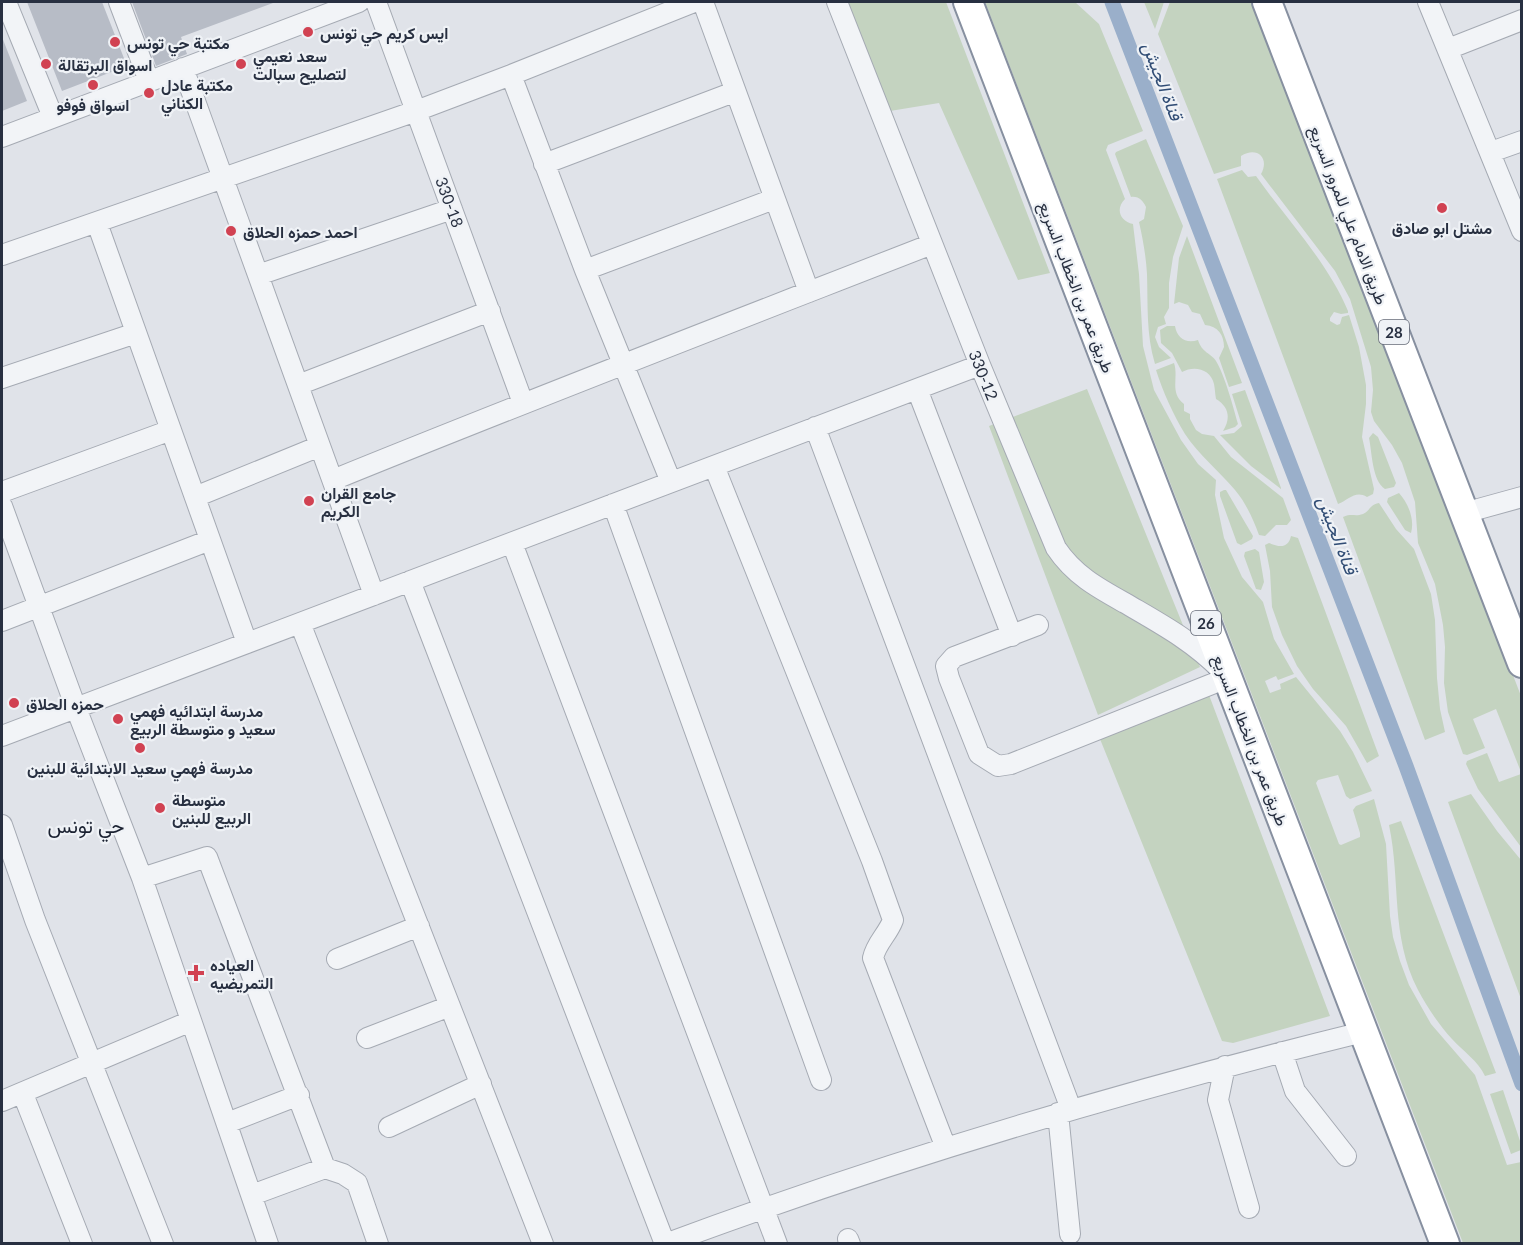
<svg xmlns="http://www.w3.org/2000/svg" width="1523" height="1245" font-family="Lato,Vazirmatn,sans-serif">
<rect width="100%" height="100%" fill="#e0e3e9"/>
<path fill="#c4d3c0" d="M 848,2 L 946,2 L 1050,273 L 1018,280 L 939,103 L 890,111 Z
M 985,2 L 1075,2 L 1099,24 L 1143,131 L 1108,145 L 1106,150 L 1125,199 C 1115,209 1120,221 1133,224 L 1139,274 L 1143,346 L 1154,390 L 1181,440 L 1198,464 L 1216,480 L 1215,495 L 1224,538 L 1242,577 L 1263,602 L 1274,639 L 1294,674 L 1278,680 L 1276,676 L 1265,681 L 1270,693 L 1281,689 L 1280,684 L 1296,677 L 1340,731 L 1353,752 L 1372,791 L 1350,799 L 1346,796 L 1338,775 L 1318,780 L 1316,783 L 1339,844 L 1341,845 L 1360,837 L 1360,833 L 1353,810 L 1356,806 L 1374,799 L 1386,844 L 1390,916 L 1393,937 L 1400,961 L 1409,985 L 1431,1024 L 1475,1075 L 1507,1165 L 1521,1162 L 1521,1243 L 1463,1243 Z
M 1144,2 L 1164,2 L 1155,29 Z
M 1170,2 L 1255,2 L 1521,696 L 1521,772 L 1496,709 L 1473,719 L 1485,748 L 1467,755 L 1463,754 L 1448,712 L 1444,683 L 1445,647 L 1443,625 L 1435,584 L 1418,543 L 1415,502 L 1402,463 L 1392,445 L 1374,421 L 1371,412 L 1373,390 L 1371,367 L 1350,299 L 1335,271 L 1261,174 C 1270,158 1257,146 1241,156 L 1241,166 L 1214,174 L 1158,34 Z
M 1146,139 L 1183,226 L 1173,257 L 1169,283 L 1169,308 L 1164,317 L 1166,324 L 1158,327 L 1155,337 L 1159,347 L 1171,358 L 1155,364 C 1146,334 1148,305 1147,274 C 1146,257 1143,239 1139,222 L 1144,219 L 1146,207 C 1143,201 1139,196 1131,197 L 1115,154 L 1116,152 Z
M 1242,170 L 1248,177 L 1256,176 C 1287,220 1327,261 1348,311 L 1348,313 L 1341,314 L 1334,312 L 1330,318 L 1330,321 L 1337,325 L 1340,324 L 1342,317 L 1349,315 L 1359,347 L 1366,385 L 1366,404 L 1362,437 L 1374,489 L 1373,494 L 1367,497 C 1355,490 1349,500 1338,504 L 1217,179 Z
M 1187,236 L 1242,383 L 1229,387 L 1219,358 L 1224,347 C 1224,335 1218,326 1205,325 L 1200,314 L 1192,312 L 1188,305 L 1179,302 L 1174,304 L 1179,258 Z
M 1167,326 L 1175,326 C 1177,338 1186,344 1198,340 C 1202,353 1211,353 1216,361 C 1225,376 1233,406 1238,424 L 1235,427 L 1223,431 C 1231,418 1229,407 1216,399 C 1215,394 1215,389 1214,384 C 1211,369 1194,365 1182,372 L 1172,353 L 1161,343 L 1160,330 Z
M 1174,363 C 1179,378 1169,392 1184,404 L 1184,411 L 1190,414 L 1190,419 L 1196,430 L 1202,434 L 1214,436 L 1231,457 L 1283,498 L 1291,520 L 1287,525 L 1276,525 L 1265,536 L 1259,535 C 1253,519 1246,503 1235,490 C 1219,471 1199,455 1185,434 C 1173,414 1163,392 1156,370 Z
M 1087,389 L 1200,667 L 1098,715 L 989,426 Z
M 1245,390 L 1281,488 L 1281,489 L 1251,466 L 1220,435 L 1234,433 L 1242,426 L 1232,394 Z
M 1373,433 L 1378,437 L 1396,483 L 1394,487 L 1385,489 C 1372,481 1372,452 1369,438 Z
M 1224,490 L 1226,490 L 1253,536 L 1252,539 L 1241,545 L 1237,543 L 1220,496 L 1220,492 Z
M 1399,493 C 1408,503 1415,519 1411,533 L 1405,530 L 1387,502 L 1388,498 Z
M 1379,503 L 1396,529 L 1414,549 L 1431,594 L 1435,620 L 1437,678 L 1440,709 L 1445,732 L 1425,740 L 1343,517 C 1352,513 1355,517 1363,514 C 1370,511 1369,505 1379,503 Z
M 1291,536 L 1298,538 L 1379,756 L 1367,763 L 1346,726 L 1313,689 L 1297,666 L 1282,635 L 1272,607 L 1270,571 L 1265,545 L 1269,543 C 1279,547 1288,549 1291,536 Z
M 1255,549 L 1259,552 L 1264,582 L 1261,590 L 1256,589 L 1244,556 L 1245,552 Z
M 1209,695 L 1330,1016 L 1233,1043 L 1222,1041 L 1100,739 Z
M 1487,753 L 1499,782 L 1521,774 L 1521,847 L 1478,789 L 1466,764 L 1467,761 Z
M 1471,794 L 1497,831 L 1521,860 L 1521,999 L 1448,802 Z
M 1401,821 L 1496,1073 L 1485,1076 C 1478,1061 1463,1051 1452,1039 C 1439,1025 1427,1007 1418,990 C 1390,935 1401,882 1389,825 Z
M 1503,1090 L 1521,1144 L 1521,1150 L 1511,1154 L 1490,1094 Z"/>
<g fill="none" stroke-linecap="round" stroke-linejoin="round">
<path stroke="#9aafca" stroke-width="15" d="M 1112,2 L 1406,766 L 1522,1084"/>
</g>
<path fill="#b7bcc6" d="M 27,2 L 102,2 L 127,66 L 62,91 Z
M 132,2 L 273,2 L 273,3 L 181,37 L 187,54 L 156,66 Z
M 2,37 L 27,101 L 2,111 Z"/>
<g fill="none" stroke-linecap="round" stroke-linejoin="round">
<defs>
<path id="minor" d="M 6,2 L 53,117
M 119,2 L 149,81
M 376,2 L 523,403
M 703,2 L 809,292
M 837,2 L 980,365 L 1056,548 C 1074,575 1098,588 1125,603 C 1159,623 1193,641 1221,670
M 1428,2 L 1522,231
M 1448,49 L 1522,20
M 183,68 L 374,595
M 511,75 L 585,270 L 671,482
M 2,137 L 359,2
M 1491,152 L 1522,141
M 544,164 L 734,92
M 97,223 L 247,643
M 2,255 L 416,111 L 511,75 L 694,2
M 585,270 L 774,199
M 258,275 L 452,209
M 2,378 L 136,333
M 298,385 L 490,311
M 917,389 L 1012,636
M 815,427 L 1071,1109
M 714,466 L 872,861 L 893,920 C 888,934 876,943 873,958 L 946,1148
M 333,480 C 532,399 732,322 932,244
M 2,492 L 171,430
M 195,497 L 320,446
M 613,504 L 821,1080
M 2,506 L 76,708 L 142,878 L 268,1244
M 1464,513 L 1522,497
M 512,543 L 777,1244
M 410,581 L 665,1244
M 2,621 L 210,540
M 300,623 L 543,1244
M 1038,625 L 954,657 L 946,666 L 949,678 L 979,754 L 998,766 L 1011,764 L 1227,678
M 2,736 L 980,365
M 2,825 L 35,920 L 163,1244
M 142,878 L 207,857 L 325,1168
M 337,959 L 419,926
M 367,1038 L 450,1006
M 1282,1052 L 1295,1091 L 1346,1156
M 1225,1066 L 1218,1100 L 1249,1208
M 23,1094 L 82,1244
M 2,1101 L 191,1021
M 1058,1113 L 1070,1234
M 227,1123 L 299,1095
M 389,1127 L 481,1084
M 252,1195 L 325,1168 L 343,1174 L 357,1183 L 378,1244
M 848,1239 L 850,1244
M 665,1244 C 894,1159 1127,1090 1363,1032"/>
<path id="highway" d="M 968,2 L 1445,1244
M 1267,2 L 1522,663"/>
</defs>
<use href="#minor" stroke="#a5aab3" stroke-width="22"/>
<use href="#highway" stroke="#8790a0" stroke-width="32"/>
<use href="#minor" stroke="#f2f4f7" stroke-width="20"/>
<use href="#highway" stroke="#fff" stroke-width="28"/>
</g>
<g fill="#d14252" stroke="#eff2f6" stroke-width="2">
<circle cx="308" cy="32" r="6"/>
<circle cx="115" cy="42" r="6"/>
<circle cx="46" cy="64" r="6"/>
<circle cx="241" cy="64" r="6"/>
<circle cx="93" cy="85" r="6"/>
<circle cx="149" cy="93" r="6"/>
<circle cx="1442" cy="208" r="6"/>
<circle cx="231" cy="231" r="6"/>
<circle cx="309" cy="501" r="6"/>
<circle cx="14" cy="703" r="6"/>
<circle cx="118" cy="719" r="6"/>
<circle cx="140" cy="748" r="6"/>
<circle cx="160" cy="808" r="6"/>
<path d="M193 964h6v6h6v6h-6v6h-6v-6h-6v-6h6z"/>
</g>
<g text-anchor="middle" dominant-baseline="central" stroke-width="4.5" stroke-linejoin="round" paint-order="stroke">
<g fill="#eff2f6" stroke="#646a77" stroke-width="1.5">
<rect x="1379" y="320" width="30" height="24" rx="4.5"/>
<rect x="1191" y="611" width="30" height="24" rx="4.5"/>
</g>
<g font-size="15" font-weight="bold" fill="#283041">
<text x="1394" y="332">28</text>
<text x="1206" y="623">26</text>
</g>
<g font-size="16" font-weight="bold" fill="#283041" stroke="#eff2f6" text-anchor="start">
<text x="320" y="32">ايس كريم حي تونس</text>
<text x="127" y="42">مكتبة حي تونس</text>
<text x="253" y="55">سعد نعيمي<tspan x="253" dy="18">لتصليح سبالت</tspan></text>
<text x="58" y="64">اسواق البرتقالة</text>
<text x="161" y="84">مكتبة عادل<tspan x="161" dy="18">الكناني</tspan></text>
<text x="93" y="104" text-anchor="middle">اسواق فوفو</text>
<text x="1442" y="227" text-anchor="middle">مشتل ابو صادق</text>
<text x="243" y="231">احمد حمزه الحلاق</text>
<text x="321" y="492">جامع القران<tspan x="321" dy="18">الكريم</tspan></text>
<text x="26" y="703">حمزه الحلاق</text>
<text x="130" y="710">مدرسة ابتدائيه فهمي<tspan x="130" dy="18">سعيد و متوسطة الربيع</tspan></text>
<text x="140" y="767" text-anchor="middle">مدرسة فهمي سعيد الابتدائية للبنين</text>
<text x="172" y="799">متوسطة<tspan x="172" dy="18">الربيع للبنين</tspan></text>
<text x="210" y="964">العياده<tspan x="210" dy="18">التمريضيه</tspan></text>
</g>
<g font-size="16" fill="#283041" stroke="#eff2f6">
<text transform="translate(450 202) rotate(70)">330-18</text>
<text transform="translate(1349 215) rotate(69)">طريق الامام علي للمرور السريع</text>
<text transform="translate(1077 287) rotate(69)">طريق عمر بن الخطاب السريع</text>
<text transform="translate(984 375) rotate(68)">330-12</text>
<text transform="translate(1251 740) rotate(69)">طريق عمر بن الخطاب السريع</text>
</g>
<g font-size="18" font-style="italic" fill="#314d75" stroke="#eff2f6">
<text transform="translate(1163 81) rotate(69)">قناة الجيش</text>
<text transform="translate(1338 535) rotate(69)">قناة الجيش</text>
</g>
<g font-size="20" fill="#1a2131" stroke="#eff2f6">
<text x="86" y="825">حي تونس</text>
</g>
</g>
<rect width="1523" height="1245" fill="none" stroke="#283041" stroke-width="6"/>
</svg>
